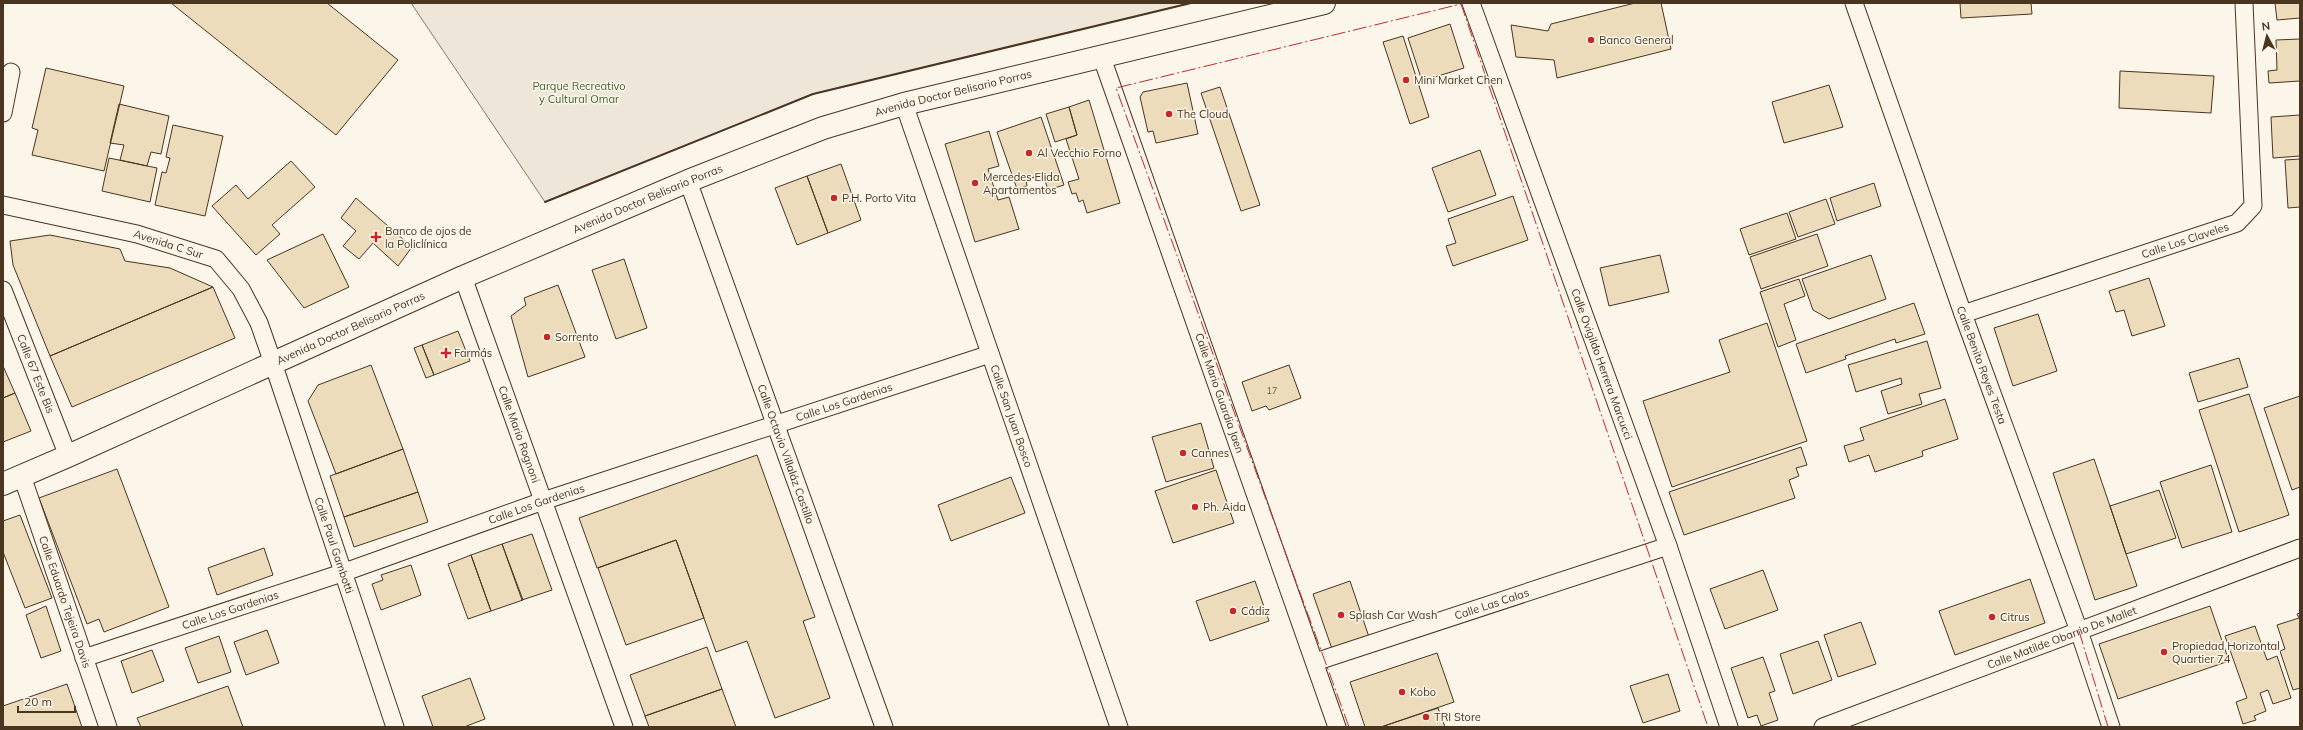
<svg xmlns="http://www.w3.org/2000/svg" width="2303" height="730" font-family="Mulish,sans-serif">
<rect width="100%" height="100%" fill="#fbf6e9"/>
<path fill="#ede6d9" stroke="#887966" d="M 411,3 L 1191,3 L 813,94 L 545,202 Z"/>
<path fill="#ecdcbc" stroke="#4a3520" d="M 171,3 L 327,3 L 398,60 L 336,135 Z
M 1635,3 L 1661,3 L 1671,49 L 1557,78 L 1554,60 L 1516,57 L 1511,25 L 1548,31 L 1551,24 Z
M 1960,3 L 2031,3 L 2032,14 L 1961,18 Z
M 2275,3 L 2300,3 L 2300,18 L 2277,20 Z
M 1450,24 L 1464,68 L 1422,81 L 1408,38 Z
M 1403,36 L 1429,117 L 1410,124 L 1383,42 Z
M 2300,39 L 2300,81 L 2269,83 L 2268,71 L 2277,70 L 2276,40 Z
M 46,68 L 124,86 L 104,171 L 32,155 L 38,130 L 32,128 Z
M 2120,71 L 2214,76 L 2211,113 L 2119,108 Z
M 1187,83 L 1198,134 L 1156,143 L 1153,131 L 1148,132 L 1140,97 L 1143,92 Z
M 1829,85 L 1843,127 L 1784,143 L 1772,102 Z
M 1220,87 L 1260,205 L 1241,211 L 1201,93 Z
M 1089,100 L 1120,203 L 1087,213 L 1083,200 L 1079,202 L 1076,193 L 1072,194 L 1068,182 L 1079,179 L 1066,139 L 1077,135 L 1069,107 Z
M 119,104 L 169,116 L 161,154 L 151,152 L 147,166 L 120,160 L 124,145 L 110,143 Z
M 1069,107 L 1077,135 L 1055,142 L 1046,114 Z
M 2300,115 L 2300,156 L 2273,158 L 2271,117 Z
M 1041,117 L 1064,185 L 1048,190 L 1043,174 L 1026,180 L 1027,186 L 1017,189 L 997,132 Z
M 173,125 L 223,136 L 205,216 L 155,205 L 162,172 L 166,173 L 170,158 L 166,157 Z
M 989,131 L 999,166 L 988,169 L 998,200 L 1009,197 L 1019,229 L 975,242 L 945,144 Z
M 1480,150 L 1496,195 L 1448,212 L 1432,168 Z
M 109,158 L 157,168 L 150,202 L 102,191 Z
M 2300,159 L 2300,207 L 2288,208 L 2285,160 Z
M 291,161 L 315,187 L 272,225 L 280,234 L 256,255 L 212,206 L 236,185 L 248,199 Z
M 841,164 L 861,220 L 828,233 L 807,176 Z
M 807,176 L 828,233 L 797,245 L 775,188 Z
M 1874,183 L 1881,206 L 1837,221 L 1830,198 Z
M 1513,196 L 1528,240 L 1453,266 L 1446,246 L 1456,243 L 1448,219 Z
M 356,198 L 412,247 L 398,266 L 373,243 L 359,259 L 343,246 L 356,231 L 341,218 Z
M 1826,199 L 1835,224 L 1798,237 L 1789,212 Z
M 1787,213 L 1796,239 L 1749,255 L 1740,229 Z
M 323,234 L 349,287 L 304,308 L 267,260 Z
M 1817,234 L 1828,266 L 1761,289 L 1750,257 Z
M 50,235 L 120,249 L 125,261 L 170,268 L 213,287 L 50,356 L 13,265 L 10,241 Z
M 1660,255 L 1669,292 L 1609,306 L 1600,268 Z
M 1871,255 L 1886,299 L 1829,319 L 1813,310 L 1802,279 Z
M 624,259 L 647,328 L 616,339 L 592,270 Z
M 2149,278 L 2165,326 L 2132,336 L 2124,310 L 2116,312 L 2109,291 Z
M 1799,279 L 1805,296 L 1784,304 L 1796,340 L 1778,347 L 1760,292 Z
M 558,285 L 585,357 L 528,377 L 511,316 L 526,305 L 524,298 Z
M 213,287 L 235,338 L 72,407 L 50,356 Z
M 1914,303 L 1925,334 L 1896,343 L 1895,339 L 1845,356 L 1846,359 L 1806,373 L 1796,344 Z
M 2038,314 L 2057,371 L 2013,386 L 1994,328 Z
M 1767,323 L 1807,441 L 1672,487 L 1643,401 L 1730,372 L 1719,340 Z
M 458,331 L 470,361 L 434,375 L 422,345 Z
M 1927,341 L 1941,388 L 1919,394 L 1922,404 L 1888,414 L 1881,391 L 1902,384 L 1901,378 L 1856,392 L 1848,365 Z
M 422,345 L 434,375 L 426,378 L 414,348 Z
M 2239,358 L 2248,387 L 2198,402 L 2189,373 Z
M 371,365 L 403,449 L 336,474 L 308,401 L 318,385 Z
M 1289,365 L 1301,398 L 1269,410 L 1266,406 L 1252,411 L 1242,382 Z
M 3,366 L 15,393 L 3,398 Z
M 15,393 L 31,431 L 3,442 L 3,398 Z
M 2249,394 L 2289,515 L 2239,532 L 2199,410 Z
M 2300,396 L 2300,487 L 2292,490 L 2264,408 Z
M 1945,399 L 1958,439 L 1922,451 L 1923,456 L 1875,472 L 1869,455 L 1849,462 L 1844,446 L 1864,440 L 1860,428 Z
M 1201,423 L 1214,468 L 1166,482 L 1152,437 Z
M 1801,447 L 1807,465 L 1796,468 L 1799,476 L 1789,480 L 1795,498 L 1684,535 L 1669,492 Z
M 403,449 L 418,492 L 344,517 L 330,476 Z
M 757,455 L 815,617 L 803,621 L 830,698 L 775,718 L 747,641 L 716,652 L 676,540 L 597,568 L 579,518 Z
M 2094,459 L 2137,586 L 2095,600 L 2053,473 Z
M 2211,465 L 2232,532 L 2182,548 L 2160,482 Z
M 117,469 L 169,607 L 104,632 L 99,619 L 87,624 L 39,498 Z
M 1216,470 L 1234,523 L 1173,543 L 1155,491 Z
M 1011,477 L 1025,513 L 951,541 L 938,505 Z
M 2159,490 L 2176,538 L 2126,554 L 2110,506 Z
M 418,492 L 428,522 L 354,547 L 344,517 Z
M 20,515 L 52,598 L 25,608 L 3,552 L 3,521 Z
M 532,534 L 552,590 L 522,600 L 502,544 Z
M 676,540 L 704,618 L 626,645 L 598,568 Z
M 502,544 L 523,600 L 491,611 L 471,555 Z
M 264,548 L 273,575 L 217,595 L 208,568 Z
M 471,555 L 491,611 L 468,619 L 448,564 Z
M 411,565 L 421,595 L 381,610 L 372,584 L 383,580 L 381,575 Z
M 1763,570 L 1778,610 L 1725,629 L 1710,589 Z
M 2030,579 L 2045,623 L 1955,655 L 1939,611 Z
M 1255,581 L 1269,621 L 1210,641 L 1196,601 Z
M 1350,581 L 1369,637 L 1332,649 L 1313,594 Z
M 46,606 L 61,651 L 41,658 L 26,615 Z
M 2210,606 L 2229,661 L 2118,699 L 2099,644 Z
M 2300,613 L 2300,688 L 2293,690 L 2280,651 L 2285,649 L 2277,625 L 2299,618 L 2297,614 Z
M 1861,622 L 1876,664 L 1838,677 L 1824,635 Z
M 2255,626 L 2267,660 L 2277,656 L 2291,698 L 2273,704 L 2268,690 L 2260,693 L 2266,711 L 2254,716 L 2256,720 L 2243,724 L 2236,702 L 2247,698 L 2225,636 Z
M 267,630 L 279,663 L 246,675 L 234,642 Z
M 219,636 L 231,672 L 198,683 L 185,648 Z
M 1818,641 L 1832,680 L 1793,694 L 1780,654 Z
M 707,647 L 722,689 L 645,716 L 630,675 Z
M 152,650 L 164,681 L 132,693 L 121,661 Z
M 1437,653 L 1454,702 L 1381,727 L 1365,727 L 1350,682 Z
M 1763,657 L 1775,691 L 1769,693 L 1778,720 L 1761,726 L 1757,715 L 1748,718 L 1731,668 Z
M 1668,674 L 1680,711 L 1643,723 L 1630,686 Z
M 470,678 L 485,719 L 464,727 L 433,727 L 422,696 Z
M 67,684 L 82,727 L 3,727 L 3,706 Z
M 228,686 L 243,727 L 141,727 L 137,718 Z
M 722,689 L 736,727 L 649,727 L 645,716 Z
M 1438,708 L 1445,727 L 1381,727 Z"/>
<g fill="none" stroke-linecap="round" stroke-linejoin="round">
<defs>
<g id="street">
<path id="s1" d="M 1471,3 L 1668,546 L 1729,727"/>
<path id="s2" d="M 1854,3 L 1963,314 L 2079,631 L 2111,727"/>
<path id="s3" d="M 1102,58 L 1337,727"/>
<path id="s4" d="M 904,104 L 1119,727"/>
<path d="M 3,113 L 11,72"/>
<path id="s5" d="M 688,181 L 884,727"/>
<path id="s6" d="M 3,205 L 137,234 L 216,259 L 241,289 L 259,323 L 273,363 L 395,727"/>
<path id="s7" d="M 463,277 L 624,727"/>
<path id="s8" d="M 3,290 L 68,456"/>
<path id="s9" d="M 1963,314 L 2237,223 L 2253,206 L 2244,3"/>
<path id="s10" d="M 22,476 L 108,727"/>
<path id="s11" d="M 84,658 L 342,573 L 543,501 L 990,354"/>
<path id="s12" d="M 1315,662 L 1668,546"/>
<path id="s13" d="M 1823,727 L 2300,548"/>
</g>
<g id="secondary">
<path id="s14" d="M 3,484 L 68,456 L 463,277 L 688,181 L 823,128 L 904,104 L 1324,3"/>
</g>
</defs>
<use href="#street" stroke="#4a3520" stroke-width="19"/>
<use href="#secondary" stroke="#4a3520" stroke-width="24"/>
<use href="#street" stroke="#fbf6e9" stroke-width="17"/>
<use href="#secondary" stroke="#fbf6e9" stroke-width="22"/>
<path stroke="#4a3520" stroke-width="2" d="M 545,202 L 813,94 L 1191,3"/>
<path stroke="#c62828" stroke-width="1" stroke-dasharray="14 3 2 3" stroke-linecap="butt" d="M 2079,631 L 2108,727
M 1349,727 L 1116,88 L 1461,4 L 1708,727"/>
</g>
<g fill="#c62828" stroke="#fbf6e9" stroke-width="1.5">
<circle cx="1591" cy="40" r="4"/>
<circle cx="1406" cy="80" r="4"/>
<circle cx="1169" cy="114" r="4"/>
<circle cx="1029" cy="153" r="4"/>
<circle cx="975" cy="183" r="4"/>
<circle cx="834" cy="198" r="4"/>
<path d="M374 231h4v4h4v4h-4v4h-4v-4h-4v-4h4z"/>
<circle cx="547" cy="337" r="4"/>
<path d="M444 347h4v4h4v4h-4v4h-4v-4h-4v-4h4z"/>
<circle cx="1183" cy="453" r="4"/>
<circle cx="1195" cy="507" r="4"/>
<circle cx="1233" cy="611" r="4"/>
<circle cx="1341" cy="615" r="4"/>
<circle cx="1992" cy="617" r="4"/>
<circle cx="2164" cy="652" r="4"/>
<circle cx="1402" cy="692" r="4"/>
<circle cx="1426" cy="717" r="4"/>
</g>
<g text-anchor="middle" dominant-baseline="central" stroke-width="3" stroke-linejoin="round" paint-order="stroke">
<g font-size="9" fill="#725f47">
<text x="1272" y="390">17</text>
</g>
<g font-size="11" fill="#4a3520" stroke="#fbf6e9" text-anchor="start">
<text x="1599" y="40">Banco General</text>
<text x="1414" y="80">Mini Market Chen</text>
<text x="1177" y="114">The Cloud</text>
<text x="1037" y="153">Al Vecchio Forno</text>
<text x="983" y="177">Mercedes Elida<tspan x="983" dy="13">Apartamentos</tspan></text>
<text x="842" y="198">P.H. Porto Vita</text>
<text x="385" y="231">Banco de ojos de<tspan x="385" dy="13">la Policlínica</tspan></text>
<text x="555" y="337">Sorrento</text>
<text x="454" y="353">Farmás</text>
<text x="1191" y="453">Cannes</text>
<text x="1203" y="507">Ph. Aida</text>
<text x="1241" y="611">Cádiz</text>
<text x="1349" y="615">Splash Car Wash</text>
<text x="2000" y="617">Citrus</text>
<text x="2172" y="646">Propiedad Horizontal<tspan x="2172" dy="13">Quartier 74</tspan></text>
<text x="1410" y="692">Kobo</text>
<text x="1434" y="717">TRI Store</text>
</g>
<g font-size="11" fill="#436837" stroke="#fbf6e9">
<text x="579" y="86">Parque Recreativo<tspan x="579" dy="13">y Cultural Omar</tspan></text>
</g>
<g font-size="11" fill="#4a3520" stroke="#fbf6e9">
<text stroke="none"><textPath href="#s14" startOffset="1029">Avenida Doctor Belisario Porras</textPath></text>
<text stroke="none"><textPath href="#s14" startOffset="705">Avenida Doctor Belisario Porras</textPath></text>
<text stroke="none"><textPath href="#s9" startOffset="234">Calle Los Claveles</textPath></text>
<text stroke="none"><textPath href="#s6" startOffset="170">Avenida C Sur</textPath></text>
<text stroke="none"><textPath href="#s14" startOffset="381">Avenida Doctor Belisario Porras</textPath></text>
<text stroke="none"><textPath href="#s1" startOffset="384">Calle Ovigildo Herrera Marcucci</textPath></text>
<text stroke="none"><textPath href="#s2" startOffset="384">Calle Benito Reyes Testa</textPath></text>
<text stroke="none"><textPath href="#s8" startOffset="90">Calle 67 Este Bis</textPath></text>
<text stroke="none"><textPath href="#s3" startOffset="355">Calle Mario Guardia Jaen</textPath></text>
<text stroke="none"><textPath href="#s11" startOffset="802">Calle Los Gardenias</textPath></text>
<text stroke="none"><textPath href="#s4" startOffset="330">Calle San Juan Bosco</textPath></text>
<text stroke="none"><textPath href="#s7" startOffset="167">Calle Mario Rognoni</textPath></text>
<text stroke="none"><textPath href="#s5" startOffset="290">Calle Octavio Villaláz Castillo</textPath></text>
<text stroke="none"><textPath href="#s11" startOffset="478">Calle Los Gardenias</textPath></text>
<text stroke="none"><textPath href="#s6" startOffset="532">Calle Paul Gambotti</textPath></text>
<text stroke="none"><textPath href="#s10" startOffset="133">Calle Eduardo Tejeira Davis</textPath></text>
<text stroke="none"><textPath href="#s12" startOffset="186">Calle Las Calas</textPath></text>
<text stroke="none"><textPath href="#s11" startOffset="154">Calle Los Gardenias</textPath></text>
<text stroke="none"><textPath href="#s13" startOffset="255">Calle Matilde Obarrio De Mallet</textPath></text>
</g>
</g>
<rect width="2303" height="730" fill="none" stroke="#4a3520" stroke-width="8"/>
<g transform="translate(2267 36) rotate(353)" stroke="#fbf6e9" stroke-width="3" paint-order="stroke">
<path d="M0-3L7 15L0 10L-7 15Z" fill="#4a3520"/>
<text y="-6" font-size="11" font-weight="bold" text-anchor="middle" fill="#4a3520">N</text>
</g>
<path d="M18 706v6h57v-6" fill="none" stroke="#4a3520" stroke-width="2"/>
<text x="24" y="706" font-size="12" fill="#4a3520" stroke="#fbf6e9" stroke-width="3" paint-order="stroke">20 m</text>
</svg>
